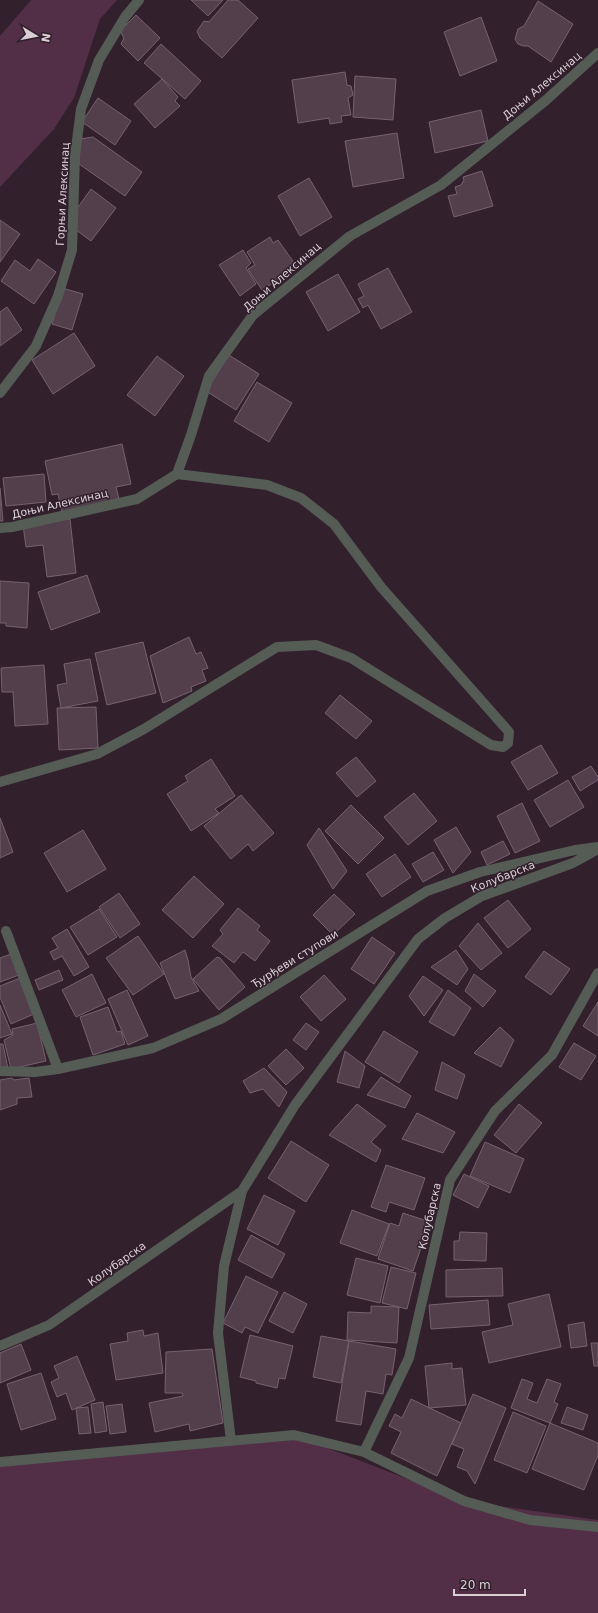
<svg xmlns="http://www.w3.org/2000/svg" width="598" height="1613" font-family="'DejaVu Sans',sans-serif">
<rect width="100%" height="100%" fill="#32202c"/>
<path fill="#522f46" d="M 31,0 L 117,0 L 100,19 L 74,98 L 54,129 L 0,187 L 0,36 Z
M 294,1435 L 464,1501 L 598,1520 L 598,1613 L 0,1613 L 0,1462 Z"/>
<path fill="#533f4c" stroke="#77616e" d="M 191,0 L 223,0 L 208,16 Z
M 228,0 L 238,0 L 258,18 L 222,58 L 200,38 L 197,31 L 204,21 L 209,22 Z
M 538,1 L 573,24 L 551,62 L 528,46 L 523,46 L 518,44 L 515,39 L 518,29 L 524,26 Z
M 136,15 L 160,38 L 138,61 L 121,44 L 124,38 L 120,31 Z
M 481,17 L 497,61 L 460,76 L 444,32 Z
M 161,44 L 201,81 L 185,99 L 144,63 Z
M 345,72 L 347,85 L 351,86 L 353,95 L 348,98 L 351,115 L 341,116 L 342,122 L 330,124 L 329,118 L 298,123 L 292,80 Z
M 355,76 L 396,79 L 393,120 L 353,117 Z
M 162,79 L 178,97 L 175,101 L 180,106 L 155,128 L 134,104 Z
M 98,98 L 131,121 L 115,145 L 82,122 Z
M 481,110 L 488,141 L 435,153 L 429,122 Z
M 397,133 L 404,178 L 353,187 L 345,141 Z
M 93,137 L 142,172 L 125,196 L 79,164 L 80,139 Z
M 482,171 L 493,206 L 454,217 L 448,196 L 457,194 L 455,187 L 461,185 L 464,180 L 463,177 Z
M 309,178 L 332,217 L 300,236 L 278,196 Z
M 91,189 L 116,208 L 91,241 L 75,229 L 76,210 Z
M 0,220 L 20,234 L 0,262 Z
M 270,237 L 273,243 L 278,240 L 297,267 L 262,290 L 248,269 L 255,265 L 247,252 Z
M 243,250 L 251,263 L 246,268 L 256,284 L 240,296 L 219,265 Z
M 38,259 L 56,272 L 34,304 L 1,281 L 15,260 L 30,271 Z
M 388,268 L 412,312 L 381,329 L 368,305 L 363,308 L 358,299 L 364,296 L 358,284 Z
M 338,274 L 360,312 L 328,331 L 306,292 Z
M 62,288 L 83,294 L 72,330 L 52,324 Z
M 7,307 L 22,330 L 0,346 L 0,312 Z
M 74,333 L 95,366 L 53,394 L 32,360 Z
M 229,355 L 259,374 L 236,410 L 206,391 Z
M 157,356 L 184,376 L 155,416 L 127,395 Z
M 257,382 L 292,403 L 269,442 L 234,421 Z
M 122,444 L 131,484 L 116,487 L 119,499 L 62,512 L 58,494 L 52,495 L 45,461 Z
M 44,474 L 46,502 L 6,506 L 3,478 Z
M 0,488 L 3,521 L 0,521 Z
M 70,519 L 76,573 L 47,577 L 43,545 L 26,547 L 23,525 Z
M 87,575 L 100,612 L 51,630 L 38,592 Z
M 0,581 L 29,583 L 27,628 L 6,626 L 6,623 L 0,623 Z
M 189,637 L 196,654 L 201,652 L 208,668 L 202,670 L 206,681 L 191,687 L 192,691 L 163,703 L 150,656 Z
M 143,642 L 156,693 L 107,705 L 95,653 Z
M 90,659 L 98,701 L 61,708 L 57,685 L 67,683 L 64,664 Z
M 44,665 L 48,724 L 15,726 L 13,692 L 2,692 L 1,668 Z
M 340,695 L 372,721 L 356,739 L 325,713 Z
M 96,707 L 98,748 L 59,750 L 57,708 Z
M 541,745 L 558,773 L 528,790 L 511,762 Z
M 356,757 L 376,781 L 357,797 L 336,773 Z
M 211,759 L 235,796 L 215,809 L 219,813 L 191,831 L 167,794 L 188,781 L 185,776 Z
M 591,766 L 598,777 L 598,780 L 580,791 L 572,777 Z
M 568,780 L 584,807 L 550,827 L 534,800 Z
M 414,793 L 437,821 L 408,845 L 384,817 Z
M 241,795 L 274,833 L 253,851 L 248,844 L 231,859 L 204,826 Z
M 522,803 L 540,841 L 515,853 L 497,816 Z
M 351,805 L 384,838 L 358,864 L 325,831 Z
M 0,818 L 13,852 L 0,858 Z
M 456,827 L 471,852 L 453,873 L 434,840 Z
M 319,828 L 347,871 L 333,889 L 307,845 Z
M 83,830 L 106,869 L 67,892 L 44,853 Z
M 503,841 L 510,854 L 487,865 L 481,852 Z
M 433,852 L 444,870 L 423,882 L 412,864 Z
M 395,854 L 411,877 L 382,897 L 366,874 Z
M 194,876 L 224,904 L 193,938 L 162,910 Z
M 119,893 L 140,924 L 120,938 L 99,907 Z
M 334,894 L 355,914 L 333,935 L 313,915 Z
M 508,900 L 531,929 L 508,948 L 484,918 Z
M 238,908 L 260,926 L 257,930 L 270,941 L 255,961 L 243,952 L 234,963 L 212,946 L 223,934 L 220,930 Z
M 99,909 L 117,937 L 88,955 L 70,927 Z
M 478,923 L 502,953 L 481,970 L 459,946 Z
M 67,929 L 89,967 L 74,976 L 62,956 L 54,960 L 50,952 L 58,948 L 52,938 Z
M 138,936 L 164,974 L 133,995 L 106,958 Z
M 372,937 L 395,953 L 374,984 L 351,969 Z
M 185,950 L 188,960 L 191,977 L 199,991 L 175,999 L 160,963 Z
M 456,950 L 468,969 L 457,985 L 431,967 Z
M 544,951 L 570,969 L 551,995 L 525,977 Z
M 11,954 L 19,975 L 0,982 L 0,958 Z
M 217,957 L 220,958 L 245,987 L 219,1010 L 193,979 Z
M 59,970 L 63,980 L 39,990 L 35,980 Z
M 92,974 L 106,1003 L 76,1017 L 62,990 Z
M 474,974 L 496,991 L 483,1007 L 465,991 Z
M 324,975 L 346,999 L 321,1021 L 300,997 Z
M 423,976 L 443,990 L 424,1016 L 409,996 Z
M 20,978 L 34,1014 L 11,1024 L 0,997 L 0,986 Z
M 127,990 L 148,1036 L 128,1045 L 108,999 Z
M 448,990 L 471,1008 L 454,1036 L 429,1022 Z
M 598,1002 L 598,1036 L 583,1026 Z
M 0,1005 L 12,1034 L 0,1038 Z
M 108,1007 L 117,1032 L 121,1031 L 125,1044 L 93,1055 L 80,1017 Z
M 37,1023 L 46,1061 L 11,1069 L 4,1040 L 13,1035 L 12,1029 Z
M 306,1023 L 319,1032 L 306,1050 L 293,1040 Z
M 500,1027 L 514,1040 L 501,1067 L 474,1053 Z
M 384,1031 L 418,1052 L 399,1083 L 365,1062 Z
M 574,1043 L 596,1056 L 581,1080 L 559,1067 Z
M 0,1044 L 3,1044 L 8,1069 L 0,1069 Z
M 286,1049 L 304,1068 L 286,1085 L 268,1066 Z
M 345,1051 L 365,1066 L 359,1088 L 337,1082 Z
M 442,1062 L 465,1075 L 457,1099 L 435,1090 Z
M 264,1068 L 287,1092 L 279,1107 L 263,1089 L 250,1093 L 243,1081 Z
M 381,1077 L 411,1096 L 405,1108 L 367,1095 Z
M 12,1078 L 14,1080 L 29,1078 L 32,1097 L 17,1098 L 17,1104 L 0,1110 L 0,1080 Z
M 357,1104 L 386,1126 L 371,1142 L 381,1150 L 376,1162 L 329,1135 Z
M 519,1104 L 542,1123 L 516,1153 L 494,1135 Z
M 417,1113 L 455,1132 L 443,1153 L 402,1139 Z
M 291,1141 L 329,1165 L 306,1202 L 268,1178 Z
M 485,1142 L 524,1159 L 510,1193 L 470,1176 Z
M 386,1165 L 425,1178 L 414,1210 L 389,1202 L 386,1212 L 371,1207 Z
M 464,1174 L 489,1186 L 478,1208 L 453,1195 Z
M 264,1195 L 295,1211 L 278,1245 L 247,1229 Z
M 352,1210 L 389,1224 L 377,1256 L 340,1243 Z
M 403,1213 L 430,1222 L 413,1271 L 378,1259 L 390,1223 L 399,1226 Z
M 460,1232 L 487,1233 L 486,1261 L 454,1260 L 454,1241 L 459,1241 Z
M 251,1235 L 285,1254 L 272,1278 L 238,1260 Z
M 356,1258 L 388,1266 L 380,1303 L 347,1295 Z
M 391,1267 L 416,1273 L 407,1309 L 382,1303 Z
M 502,1268 L 503,1296 L 446,1297 L 446,1270 Z
M 246,1276 L 278,1292 L 258,1333 L 245,1327 L 242,1333 L 223,1323 Z
M 284,1292 L 307,1304 L 293,1333 L 269,1321 Z
M 549,1294 L 561,1347 L 489,1363 L 482,1332 L 513,1325 L 508,1304 Z
M 488,1300 L 490,1325 L 431,1329 L 429,1305 Z
M 371,1306 L 399,1307 L 397,1343 L 347,1340 L 348,1312 L 371,1313 Z
M 584,1322 L 587,1346 L 571,1348 L 568,1325 Z
M 143,1330 L 144,1336 L 158,1333 L 163,1373 L 116,1380 L 110,1344 L 128,1341 L 127,1333 Z
M 250,1335 L 293,1346 L 285,1379 L 279,1378 L 277,1388 L 256,1383 L 256,1381 L 240,1377 Z
M 321,1336 L 349,1341 L 341,1383 L 313,1377 Z
M 349,1341 L 396,1349 L 392,1375 L 386,1374 L 383,1394 L 366,1391 L 361,1425 L 336,1421 Z
M 591,1343 L 598,1343 L 598,1366 L 594,1366 Z
M 21,1344 L 31,1370 L 0,1383 L 0,1353 Z
M 212,1349 L 223,1423 L 190,1431 L 189,1424 L 155,1432 L 149,1403 L 183,1396 L 182,1393 L 165,1393 L 166,1352 Z
M 77,1356 L 95,1400 L 72,1410 L 66,1393 L 57,1397 L 51,1382 L 59,1378 L 54,1366 Z
M 452,1363 L 452,1369 L 462,1368 L 466,1405 L 429,1408 L 425,1366 Z
M 41,1373 L 56,1419 L 21,1430 L 7,1384 Z
M 522,1379 L 533,1383 L 527,1399 L 537,1403 L 547,1379 L 561,1384 L 554,1402 L 558,1404 L 550,1423 L 511,1408 Z
M 473,1394 L 506,1408 L 475,1484 L 467,1471 L 457,1467 L 464,1449 L 452,1444 Z
M 411,1399 L 461,1423 L 437,1476 L 391,1453 L 401,1432 L 389,1426 L 395,1414 L 402,1418 Z
M 103,1402 L 107,1431 L 95,1433 L 91,1404 Z
M 122,1404 L 126,1432 L 110,1434 L 106,1406 Z
M 88,1407 L 91,1433 L 79,1434 L 76,1408 Z
M 567,1407 L 588,1415 L 583,1430 L 561,1423 Z
M 513,1412 L 546,1426 L 527,1473 L 494,1460 Z
M 550,1423 L 598,1443 L 598,1455 L 584,1490 L 532,1469 Z"/>
<g fill="none" stroke-linecap="round" stroke-linejoin="round">
<path stroke="#545c55" stroke-width="10" d="M 0,393 L 36,346 L 58,296 L 72,250 L 75,156 L 81,109 L 99,60 L 125,17 L 139,0
M 0,528 L 12,527 L 137,499 L 177,474 L 191,435 L 209,376 L 253,315 L 350,236 L 441,185 L 545,101 L 598,53
M 0,782 L 97,754 L 144,729 L 277,647 L 316,645 L 351,658 L 491,745 L 503,747 L 508,743 L 509,732 L 381,587 L 334,524 L 301,498 L 267,485 L 177,474
M 6,931 L 58,1069
M 0,1071 L 35,1072 L 58,1069 L 153,1048 L 221,1019 L 427,891 L 480,872 L 575,850 L 598,847
M 0,1346 L 49,1325 L 242,1191
M 231,1441 L 218,1333 L 224,1266 L 242,1191 L 295,1105 L 418,939 L 445,918 L 482,896 L 573,863 L 598,849
M 364,1452 L 409,1358 L 450,1180 L 495,1111 L 552,1055 L 598,973
M 0,1462 L 294,1435 L 364,1452 L 464,1501 L 530,1520 L 598,1527"/>
</g>
<g text-anchor="middle" dominant-baseline="central" stroke-width="3" stroke-linejoin="round" paint-order="stroke">
<g font-size="11" fill="#dbcfd6" stroke="#32202c">
<text transform="translate(542 86) rotate(-40)">Доњи Алексинац</text>
<text transform="translate(63 194) rotate(-87)">Горњи Алексинац</text>
<text transform="translate(282 277) rotate(-41)">Доњи Алексинац</text>
<text transform="translate(60 504) rotate(-13)">Доњи Алексинац</text>
<text transform="translate(503 877) rotate(-22)">Колубарска</text>
<text transform="translate(295 959) rotate(-32)">Ђурђеви ступови</text>
<text transform="translate(430 1216) rotate(-77)">Колубарска</text>
<text transform="translate(117 1264) rotate(-35)">Колубарска</text>
</g>
</g>
<g transform="translate(36 36) rotate(100)" stroke="#32202c" stroke-width="3" paint-order="stroke">
<path d="M0-3L7 15L0 10L-7 15Z" fill="#dbcfd6"/>
<text y="-6" font-size="11" font-weight="bold" text-anchor="middle" fill="#dbcfd6">N</text>
</g>
<path d="M454 1589v6h71v-6" fill="none" stroke="#dbcfd6" stroke-width="2"/>
<text x="460" y="1589" font-size="12" fill="#dbcfd6" stroke="#32202c" stroke-width="3" paint-order="stroke">20 m</text>
</svg>
